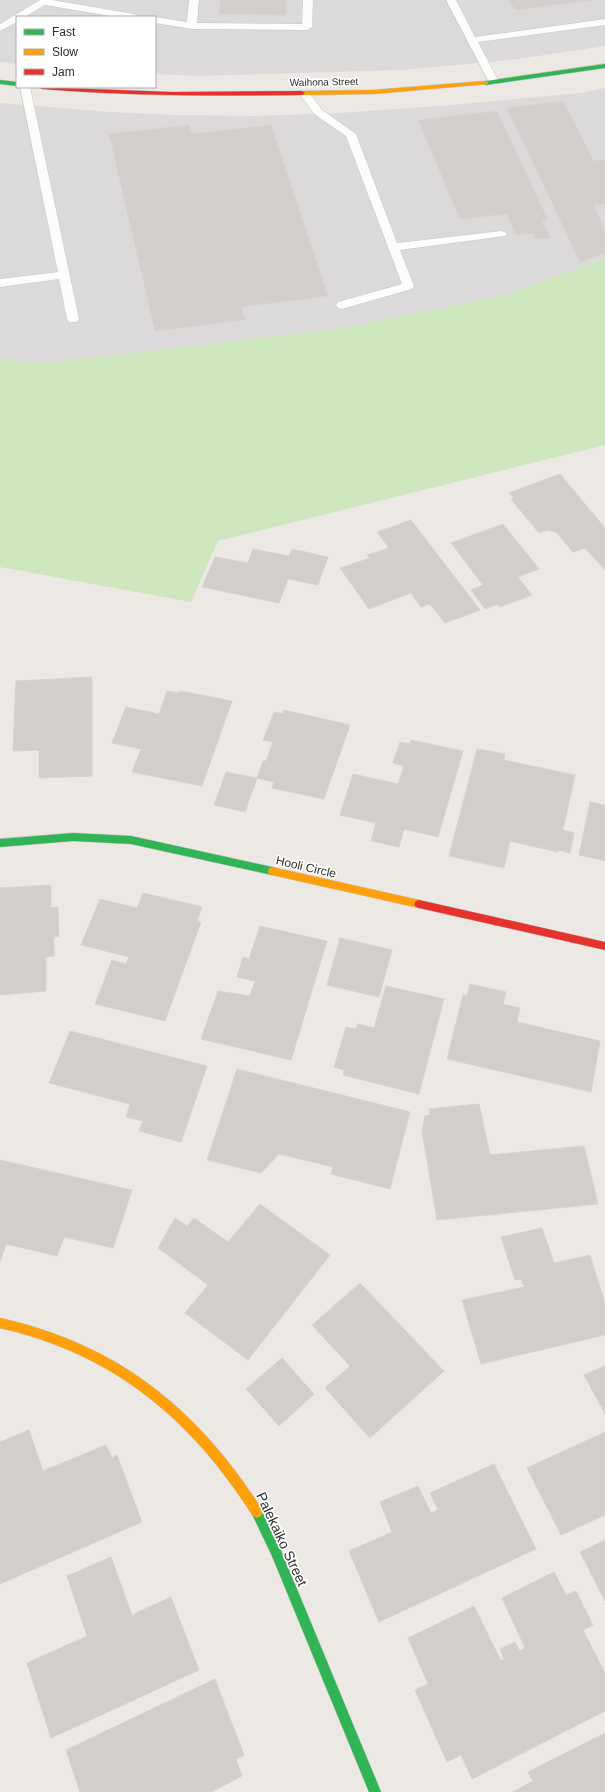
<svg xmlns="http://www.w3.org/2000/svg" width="605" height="1792" font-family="Helvetica,sans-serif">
<rect width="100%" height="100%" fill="#ece8e4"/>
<path fill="#dcd9db" d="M 0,0 L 605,0 L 605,46 L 511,60 L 402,70 L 199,76 L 155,74 L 155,17 L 17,17 L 17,64 L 0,62 Z
M 605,88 L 605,258 L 508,294 L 338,329 L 43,363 L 0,359 L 0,103 L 110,112 L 174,115 L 255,116 L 339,113 L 453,105 L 580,93 Z"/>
<path fill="#cee6be" d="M 605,258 L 605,445 L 218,541 L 191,602 L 0,567 L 0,359 L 43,363 L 338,329 L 508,294 Z"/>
<path fill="#d1cecb" stroke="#d7d4d0" d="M 220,0 L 286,0 L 286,15 L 219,14 Z
M 509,0 L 594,0 L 515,10 Z
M 563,101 L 594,161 L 605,160 L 605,204 L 594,205 L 605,231 L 605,253 L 580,262 L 507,108 Z
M 497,111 L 548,220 L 542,221 L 550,238 L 536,239 L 533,233 L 516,235 L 507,214 L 460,219 L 418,120 Z
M 189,125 L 192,134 L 271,125 L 328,296 L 241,307 L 245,320 L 155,331 L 109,134 Z
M 560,474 L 605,528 L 605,570 L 585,548 L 573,552 L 556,532 L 547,530 L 539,533 L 511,499 L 514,498 L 509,493 Z
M 411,520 L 480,610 L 445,623 L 430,604 L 421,607 L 411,593 L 369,609 L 340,568 L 370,558 L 367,555 L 389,548 L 377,532 Z
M 503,524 L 539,569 L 518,577 L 532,595 L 500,607 L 498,604 L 485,609 L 471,590 L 483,585 L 451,543 Z
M 253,549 L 289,556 L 292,549 L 328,557 L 318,585 L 288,579 L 279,603 L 202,587 L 215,557 L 248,563 Z
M 92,677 L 92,776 L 39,778 L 39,750 L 13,751 L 16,681 Z
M 167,691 L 179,693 L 180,691 L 232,701 L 202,786 L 132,772 L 141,749 L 112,743 L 126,707 L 159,714 Z
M 284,710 L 350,725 L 324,799 L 272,788 L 274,782 L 257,778 L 263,761 L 266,761 L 273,742 L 263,740 L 274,712 L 283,714 Z
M 411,740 L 463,751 L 438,837 L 404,829 L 399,847 L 371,841 L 376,823 L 340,815 L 353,774 L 398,784 L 404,766 L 393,763 L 400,742 L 410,744 Z
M 477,749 L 505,754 L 504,760 L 575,775 L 563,830 L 574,833 L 570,853 L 559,850 L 558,852 L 510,841 L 504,868 L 449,856 Z
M 226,772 L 257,778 L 245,812 L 214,805 Z
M 590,802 L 605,805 L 605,861 L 579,855 Z
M 51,885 L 51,908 L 58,907 L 59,936 L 54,937 L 54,956 L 46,957 L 46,991 L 0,995 L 0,888 Z
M 143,893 L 202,907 L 197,921 L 201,922 L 165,1021 L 95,1004 L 112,960 L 126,964 L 129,957 L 81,945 L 100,899 L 137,908 Z
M 260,926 L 327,941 L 291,1060 L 201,1039 L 218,991 L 250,996 L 255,981 L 237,977 L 243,957 L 249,959 Z
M 340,938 L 392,950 L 379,997 L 327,985 Z
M 470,984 L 506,992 L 503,1004 L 520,1008 L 517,1022 L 600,1041 L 591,1092 L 447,1059 L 463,995 L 467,996 Z
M 386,986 L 444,999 L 419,1094 L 343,1075 L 344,1070 L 334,1067 L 346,1027 L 356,1029 L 358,1024 L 374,1028 Z
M 70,1031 L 207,1066 L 181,1142 L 139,1131 L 143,1121 L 126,1117 L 130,1104 L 49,1083 Z
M 237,1069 L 410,1112 L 390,1189 L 331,1174 L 333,1167 L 279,1154 L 261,1173 L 207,1160 Z
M 479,1104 L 490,1155 L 584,1146 L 598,1204 L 437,1220 L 422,1131 L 425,1116 L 430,1115 L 429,1109 Z
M 0,1160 L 132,1190 L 113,1248 L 64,1237 L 57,1256 L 6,1244 L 0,1262 Z
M 260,1204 L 330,1255 L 248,1360 L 185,1313 L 208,1285 L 158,1248 L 175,1218 L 187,1226 L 194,1218 L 228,1242 Z
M 542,1228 L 554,1263 L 590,1255 L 605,1303 L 605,1335 L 481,1364 L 462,1300 L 524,1287 L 521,1279 L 515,1280 L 501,1237 Z
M 360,1283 L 444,1371 L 370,1438 L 325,1388 L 350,1366 L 312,1325 Z
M 282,1358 L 314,1394 L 279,1426 L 246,1389 Z
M 605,1366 L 605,1414 L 584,1375 Z
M 29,1430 L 43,1471 L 106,1445 L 112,1458 L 117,1455 L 142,1522 L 0,1584 L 0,1442 Z
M 605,1432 L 605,1515 L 561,1535 L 527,1468 Z
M 494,1464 L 536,1549 L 379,1622 L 349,1551 L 392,1532 L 380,1502 L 418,1486 L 431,1513 L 438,1510 L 430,1493 Z
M 605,1540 L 605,1601 L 580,1552 Z
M 111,1557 L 132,1615 L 171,1597 L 199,1670 L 51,1738 L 27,1663 L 87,1636 L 67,1576 Z
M 554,1572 L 566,1595 L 576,1591 L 593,1625 L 583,1630 L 605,1673 L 605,1711 L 472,1779 L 461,1755 L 447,1762 L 415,1690 L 428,1684 L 408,1638 L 474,1606 L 501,1661 L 504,1659 L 500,1649 L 515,1642 L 520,1651 L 525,1648 L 502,1598 Z
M 215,1679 L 244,1755 L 236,1759 L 242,1776 L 211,1792 L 80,1792 L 66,1750 Z
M 605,1733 L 605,1792 L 513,1792 L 533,1781 L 528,1772 Z"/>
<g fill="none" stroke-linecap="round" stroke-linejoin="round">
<defs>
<path id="lane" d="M 52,0 L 134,14 L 139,17 L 116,17 L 45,5 L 25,17 L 17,17 L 17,22 L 0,31 L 0,24 L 40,0 Z
M 189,0 L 199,0 L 197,23 L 302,24 L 303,0 L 313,0 L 312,27 L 307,30 L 192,29 L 155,23 L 155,17 L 187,22 Z
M 446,0 L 456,0 L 475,37 L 605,19 L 605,25 L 478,42 L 499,82 L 494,85 L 489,82 Z
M 20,87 L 30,87 L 79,319 L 77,322 L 69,322 L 67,319 L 59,279 L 0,287 L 0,279 L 58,272 Z
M 305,91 L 309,92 L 322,110 L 356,134 L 397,243 L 501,231 L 505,232 L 507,234 L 505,236 L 400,250 L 414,286 L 412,289 L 342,309 L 338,308 L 336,305 L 338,302 L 402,284 L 346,136 L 314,114 L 300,94 Z"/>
<path id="fast" d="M 605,64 L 605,68 L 486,85 L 483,83 L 486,81 Z
M 0,80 L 17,82 L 17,86 L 0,84 Z
M 73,833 L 131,836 L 272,867 L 275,868 L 276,871 L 275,874 L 272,875 L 131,844 L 73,841 L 0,847 L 0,839 Z
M 257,1506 L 261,1508 L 280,1548 L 381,1792 L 369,1792 L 272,1556 L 251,1512 L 253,1508 Z"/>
<path id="slow" d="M 486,81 L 488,82 L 488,84 L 373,94 L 302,95 L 299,93 L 302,91 L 373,90 Z
M 272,867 L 419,900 L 422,901 L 424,904 L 422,907 L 419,908 L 272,875 L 269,874 L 268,871 L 269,868 Z
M 0,1318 C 117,1344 197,1408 261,1508 L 263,1512 L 261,1516 L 257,1518 L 253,1516 C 191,1419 114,1354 0,1328 Z"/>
<path id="jam" d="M 39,87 L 172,92 L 302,91 L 305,93 L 302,95 C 215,96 129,96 42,89 Z
M 419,900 L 605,942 L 605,950 L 419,908 L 416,907 L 414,904 L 416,901 Z"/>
</defs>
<use href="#lane" stroke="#c5c4c5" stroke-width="1"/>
<use href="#fast" stroke="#c5c4c5" stroke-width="1"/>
<use href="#slow" stroke="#c5c4c5" stroke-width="1"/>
<use href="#jam" stroke="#c5c4c5" stroke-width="1"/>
<use href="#lane" fill="#fcfcfb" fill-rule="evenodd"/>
<use href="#fast" fill="#30b455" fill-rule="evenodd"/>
<use href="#slow" fill="#ff9f0a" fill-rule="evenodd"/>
<use href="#jam" fill="#e5322d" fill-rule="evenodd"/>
</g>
<g text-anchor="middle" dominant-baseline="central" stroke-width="3.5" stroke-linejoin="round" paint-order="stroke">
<g font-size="10" fill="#2e2e2e" stroke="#fff">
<text transform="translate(324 82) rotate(-1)">Waihona Street</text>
</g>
<g font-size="12" fill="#2e2e2e" stroke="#fff">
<text transform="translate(306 867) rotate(13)">Hooli Circle</text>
</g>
<g font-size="14" fill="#2e2e2e" stroke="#fff">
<text transform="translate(282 1539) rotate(65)">Palekaiko Street</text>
</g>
</g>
<rect x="16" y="16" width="140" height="72" fill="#ffffff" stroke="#ababab"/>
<rect x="24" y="29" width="20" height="6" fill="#30b455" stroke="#ababab"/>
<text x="52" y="36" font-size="12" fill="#2e2e2e">Fast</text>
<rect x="24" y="49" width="20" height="6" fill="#ff9f0a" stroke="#ababab"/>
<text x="52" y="56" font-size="12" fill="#2e2e2e">Slow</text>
<rect x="24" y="69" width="20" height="6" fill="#e5322d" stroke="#ababab"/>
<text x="52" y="76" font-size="12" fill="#2e2e2e">Jam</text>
</svg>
